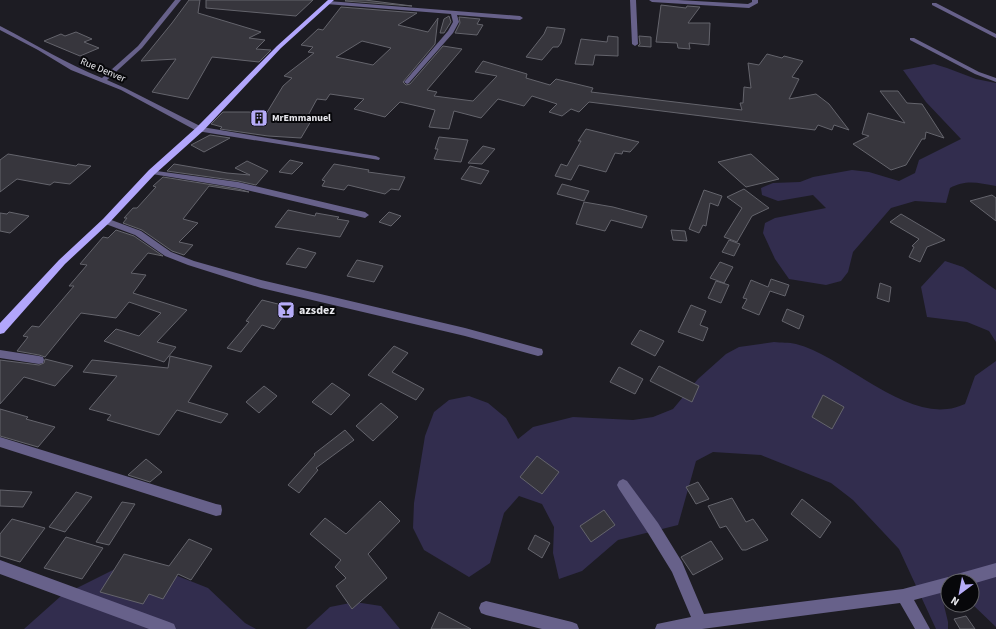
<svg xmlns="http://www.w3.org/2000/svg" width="996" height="629" font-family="'Source Sans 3',sans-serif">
<rect width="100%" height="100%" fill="#1d1c23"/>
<path fill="#322d4e" d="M 934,64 L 947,68 L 976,79 L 996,83 L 996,186 C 979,183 966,179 950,188 L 946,203 L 915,201 L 891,208 L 853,252 L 848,272 L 841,281 L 826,285 L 789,279 L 775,259 L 763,233 L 765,223 L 775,218 L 826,208 L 813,195 L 778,201 L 762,195 L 761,188 L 773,183 L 800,182 L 813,177 L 852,170 L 869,172 L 899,181 L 915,173 L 919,160 L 961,139 L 926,102 L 903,70 Z
M 945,261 L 963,267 L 996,290 L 996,342 L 989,331 L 967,322 L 927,317 L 921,287 Z
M 774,342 C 781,343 789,342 796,344 C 842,356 899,415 947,409 C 953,409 959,406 965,404 L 975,376 L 996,361 L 996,627 L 972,604 L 972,581 L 948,581 L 948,596 L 942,597 L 948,622 L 948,629 L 936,629 L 899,549 L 853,500 L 831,483 L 761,455 L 713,452 L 696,461 L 678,525 L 618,540 L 582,571 L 559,579 L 553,553 L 554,527 L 542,504 L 519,496 L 504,513 L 490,563 L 469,577 L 424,550 L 413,528 L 414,503 L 425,436 L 434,412 L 449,400 L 469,396 L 488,403 L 506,418 L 518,439 L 533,427 L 573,417 L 633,420 L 653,417 L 673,409 L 698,379 L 726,354 L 739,347 Z
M 117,568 L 165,571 L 208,588 L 245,623 L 256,629 L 24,629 L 61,596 Z
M 355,602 L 381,606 L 400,629 L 306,629 L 330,607 Z"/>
<path fill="#37363d" stroke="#64646c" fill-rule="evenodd" d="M 189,0 L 200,0 L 198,13 L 261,32 L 249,38 L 265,40 L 256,49 L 271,50 L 259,62 L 212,57 L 188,99 L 152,92 L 176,59 L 141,61 L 172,23 Z
M 206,0 L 313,0 L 296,16 L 206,8 Z
M 346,0 L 365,0 L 412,6 L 345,1 Z
M 661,5 L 686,8 L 687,6 L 700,7 L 688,23 L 710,23 L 709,45 L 689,43 L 690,49 L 678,48 L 677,43 L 656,42 Z
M 341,7 L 417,13 L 398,25 L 428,32 L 438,18 L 435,44 L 403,82 L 406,85 L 410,84 L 443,46 L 462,49 L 427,90 L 437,92 L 434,96 L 473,101 L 497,76 L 475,72 L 483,61 L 527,74 L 526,78 L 550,85 L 556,79 L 593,88 L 591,92 L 742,110 L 740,103 L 743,103 L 744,87 L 751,88 L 748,63 L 759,65 L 767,54 L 782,58 L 784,56 L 803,61 L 792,77 L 799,79 L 789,99 L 816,94 L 829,104 L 849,130 L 834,125 L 832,130 L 818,125 L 815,130 L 589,102 L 579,112 L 571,109 L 562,116 L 549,112 L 557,104 L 532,96 L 524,106 L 498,99 L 481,118 L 454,111 L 449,129 L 429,127 L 435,110 L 400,102 L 385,117 L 354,109 L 364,99 L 330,94 L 326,100 L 317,99 L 305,121 L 311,121 L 301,138 L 268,136 L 220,129 L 222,127 L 211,124 L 223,112 L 249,112 L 266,114 L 283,86 L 292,78 L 284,76 L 314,53 L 308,52 L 313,47 L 301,45 L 318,29 L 323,30 ZM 362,41 L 391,48 L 373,65 L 336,57 Z
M 449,16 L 451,22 L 444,33 L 440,33 L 444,19 Z
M 459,17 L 480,19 L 477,24 L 483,25 L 477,35 L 455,33 L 460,23 Z
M 547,27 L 565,29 L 561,43 L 558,47 L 553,47 L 542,60 L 526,57 L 544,34 Z
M 76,32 L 92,39 L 84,42 L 99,48 L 80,56 L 44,41 L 61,34 L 65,36 Z
M 608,36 L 618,37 L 618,56 L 595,55 L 593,65 L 575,64 L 581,39 L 607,42 Z
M 639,36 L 651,37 L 651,47 L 638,46 L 640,44 Z
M 880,91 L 898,91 L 907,103 L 922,104 L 944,138 L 926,132 L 925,139 L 922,139 L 906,165 L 891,170 L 853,144 L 869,136 L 862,134 L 868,113 L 905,123 Z
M 586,129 L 639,142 L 630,152 L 623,151 L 622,154 L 615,153 L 606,172 L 579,165 L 571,180 L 555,176 L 561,164 L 567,166 L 581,141 L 578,141 Z
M 210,135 L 230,138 L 204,152 L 191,145 Z
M 439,137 L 468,140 L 461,162 L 434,159 L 438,149 L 435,149 Z
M 483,146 L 495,149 L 482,164 L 468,163 Z
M 8,154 L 76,166 L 78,164 L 91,166 L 70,184 L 54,182 L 50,185 L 17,179 L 0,192 L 0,160 Z
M 751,154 L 779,179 L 746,187 L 718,162 Z
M 290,160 L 303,163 L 292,174 L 279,172 Z
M 247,161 L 268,171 L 256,185 L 238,181 L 167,171 L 174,164 L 227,173 L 250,175 L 235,168 Z
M 334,164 L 369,170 L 368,172 L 405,177 L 399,190 L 391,189 L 385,194 L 348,185 L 344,190 L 322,186 L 325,181 L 322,180 Z
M 470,166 L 489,171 L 481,184 L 461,179 Z
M 163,177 L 238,189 L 249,192 L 209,186 L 183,219 L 198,223 L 179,242 L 193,245 L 184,255 L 172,251 L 142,230 L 123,223 L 127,218 L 124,218 L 133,208 L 137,208 L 156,187 L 153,186 Z
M 562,184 L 589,191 L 584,201 L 557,194 Z
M 744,189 L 769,208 L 752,216 L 737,242 L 724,237 L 742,208 L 727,197 Z
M 704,190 L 722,196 L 718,206 L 710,203 L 706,226 L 703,225 L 699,233 L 689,229 Z
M 992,195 L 996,198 L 996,221 L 970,201 Z
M 584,202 L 613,207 L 647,216 L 642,228 L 611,220 L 605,231 L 576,224 Z
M 288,210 L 315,216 L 316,213 L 339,217 L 337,219 L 349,221 L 340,237 L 275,227 Z
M 9,212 L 29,216 L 10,233 L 0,231 L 0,213 L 7,214 Z
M 389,212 L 401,216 L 391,226 L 379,222 Z
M 901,214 L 945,240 L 927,247 L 920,262 L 909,257 L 914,247 L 912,246 L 919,239 L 890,222 Z
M 116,230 L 134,236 L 163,256 L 148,253 L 131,273 L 146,275 L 133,293 L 187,310 L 157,342 L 176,347 L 164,362 L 104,341 L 116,329 L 139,336 L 161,313 L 129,302 L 116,318 L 81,313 L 45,357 L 39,355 L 17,351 L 28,337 L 23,336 L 32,326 L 39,327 L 74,286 L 69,286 L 87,265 L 80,264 L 103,237 L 108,238 Z
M 671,230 L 685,231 L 687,241 L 673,240 Z
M 729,240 L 740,244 L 734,256 L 722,252 Z
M 298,248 L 316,253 L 306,268 L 286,264 Z
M 357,260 L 383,266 L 374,282 L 347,276 Z
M 720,262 L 733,267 L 724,283 L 710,278 Z
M 771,279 L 789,285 L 785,296 L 770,291 L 759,315 L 742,308 L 747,299 L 743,298 L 751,280 L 768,287 Z
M 716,281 L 729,285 L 721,303 L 708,298 Z
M 880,283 L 891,287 L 889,302 L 877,298 Z
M 262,300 L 290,307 L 274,329 L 262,325 L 241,352 L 227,348 L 249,322 L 246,321 Z
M 691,305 L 706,311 L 700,325 L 708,328 L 703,341 L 678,332 Z
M 787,309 L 804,316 L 799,329 L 782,321 Z
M 640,330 L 664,341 L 655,356 L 631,344 Z
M 394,346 L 408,353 L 392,372 L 424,389 L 416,400 L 368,375 Z
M 170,356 L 212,366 L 188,402 L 228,414 L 221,423 L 177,410 L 159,435 L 107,420 L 111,415 L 89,409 L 117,376 L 83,372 L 92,360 L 168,368 Z
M 45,359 L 73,366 L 55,386 L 24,377 L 0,404 L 0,360 L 39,365 L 44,363 Z
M 659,366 L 699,386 L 692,402 L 650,381 Z
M 619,367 L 643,379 L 635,394 L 610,382 Z
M 332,383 L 350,395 L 331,415 L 312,402 Z
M 264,386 L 277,396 L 259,413 L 246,402 Z
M 823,395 L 844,407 L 832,429 L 812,417 Z
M 381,403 L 398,417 L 373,441 L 356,426 Z
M 0,409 L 28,417 L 26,419 L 55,427 L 38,447 L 0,436 Z
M 345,430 L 354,440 L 316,468 L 318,470 L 299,493 L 288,485 L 315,455 L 314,454 Z
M 537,456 L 559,472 L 542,494 L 520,477 Z
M 146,459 L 162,472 L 150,482 L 128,475 Z
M 698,482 L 709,499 L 696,504 L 686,487 Z
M 0,490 L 32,492 L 23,507 L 0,506 Z
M 76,492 L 92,497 L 65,532 L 49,527 Z
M 732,498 L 746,522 L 753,519 L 768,540 L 746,550 L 742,550 L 726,526 L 720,528 L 708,506 Z
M 802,499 L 831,522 L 820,538 L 791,514 Z
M 380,501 L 400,521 L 368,554 L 387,578 L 352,609 L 336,586 L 346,578 L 335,567 L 341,560 L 310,534 L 325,518 L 346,534 Z
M 122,502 L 135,504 L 109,545 L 96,542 Z
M 604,510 L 615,525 L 591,542 L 580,526 Z
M 12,519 L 45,528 L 20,562 L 0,556 L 0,534 Z
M 535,535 L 550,543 L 542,558 L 528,549 Z
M 66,537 L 103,548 L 82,579 L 44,568 Z
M 189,539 L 212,549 L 191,580 L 178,574 L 163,599 L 149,594 L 143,604 L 100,592 L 124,554 L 169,566 Z
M 711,541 L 723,559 L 693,575 L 681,557 Z
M 439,612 L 471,629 L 431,629 Z
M 966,616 L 975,629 L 960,629 L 954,619 Z"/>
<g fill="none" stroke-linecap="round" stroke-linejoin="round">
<path fill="#67618a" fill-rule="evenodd" d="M 175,0 L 181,0 L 142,48 L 107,80 L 125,88 L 202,127 L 376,156 L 380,158 L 379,160 L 197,131 L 121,90 L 71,70 L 38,50 L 0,30 L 0,26 L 2,27 C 35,44 67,64 102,78 L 138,46 Z
M 630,0 L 636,0 L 638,44 L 635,46 L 632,44 Z
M 649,0 L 678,0 L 748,4 L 752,2 L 752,0 L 758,0 L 758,3 L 749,8 L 652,2 Z
M 328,1 L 520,16 L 523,18 L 520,20 L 457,15 L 459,22 L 453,33 L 409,83 L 407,84 L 404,82 L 405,81 L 448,31 L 453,22 L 451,14 L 326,4 L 326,2 Z
M 932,3 L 936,3 L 996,34 L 996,38 L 932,5 Z
M 910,38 L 914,38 L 979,72 L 996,78 L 996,82 L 975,74 L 910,40 Z
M 149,170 L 238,182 L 365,212 L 369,215 L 365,218 L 238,188 L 152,174 L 149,174 Z
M 106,218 L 141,231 L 171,252 L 194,261 L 261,280 L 465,328 L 538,348 L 542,349 L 543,352 L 542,355 L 538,356 L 465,336 L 261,288 L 188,265 L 165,256 L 135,235 L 103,223 L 102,221 Z
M 0,350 L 39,356 L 43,357 L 44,360 L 43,363 L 39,364 L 0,358 Z
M 0,437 L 216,504 L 221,505 L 222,510 L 221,515 L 216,516 L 0,447 Z
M 623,479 L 627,481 L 658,523 L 682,562 L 704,614 L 903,589 L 948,577 L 951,578 L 952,576 L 957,574 L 996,563 L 996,577 L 972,584 L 972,581 L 948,581 L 948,591 L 914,600 L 930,629 L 915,629 L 900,603 L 702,629 L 655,629 L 657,624 L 691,617 L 672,572 L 648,533 L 619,489 L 617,485 L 619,481 Z
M 0,560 L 169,622 L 174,624 L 176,629 L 149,629 L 0,574 Z
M 486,601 L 572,622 L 577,624 L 579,629 L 542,629 L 486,615 L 481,613 L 479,608 L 481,603 Z"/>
<path fill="#b2a6fc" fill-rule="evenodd" d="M 328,0 L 334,0 L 281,48 L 203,131 L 155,174 L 109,223 L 65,264 L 4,333 L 0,334 L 0,323 L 59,260 L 103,219 L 149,170 L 197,127 L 277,46 Z"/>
</g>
<defs>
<symbol id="building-square" viewBox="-11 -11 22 22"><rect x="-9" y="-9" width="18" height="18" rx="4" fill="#b6acf8" stroke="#07070a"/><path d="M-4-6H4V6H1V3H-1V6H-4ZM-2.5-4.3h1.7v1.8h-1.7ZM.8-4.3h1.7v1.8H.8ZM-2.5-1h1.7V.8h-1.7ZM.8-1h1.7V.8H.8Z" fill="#111"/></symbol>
<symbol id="bar-square" viewBox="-11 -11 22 22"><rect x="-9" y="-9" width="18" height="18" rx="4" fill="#b6acf8" stroke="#07070a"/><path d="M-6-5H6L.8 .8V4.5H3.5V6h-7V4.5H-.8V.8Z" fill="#111"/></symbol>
</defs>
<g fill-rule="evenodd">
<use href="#building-square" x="249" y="108" width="20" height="20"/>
<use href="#bar-square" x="276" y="300" width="20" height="20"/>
</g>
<g text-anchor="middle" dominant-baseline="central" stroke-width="4" stroke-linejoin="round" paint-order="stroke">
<g font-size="10" fill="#e8e8ed" stroke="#07070a">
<text transform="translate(103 70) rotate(23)">Rue Denver</text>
</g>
<g font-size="10" font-weight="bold" fill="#e8e8ed" stroke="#07070a" text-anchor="start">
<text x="272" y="118">MrEmmanuel</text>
</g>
<g font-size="12" font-weight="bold" fill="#e8e8ed" stroke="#07070a" text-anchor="start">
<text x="299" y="310">azsdez</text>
</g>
</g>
<g transform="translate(960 593) rotate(212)"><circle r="19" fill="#07070a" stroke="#616165"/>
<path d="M0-3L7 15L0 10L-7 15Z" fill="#b6acf8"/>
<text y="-6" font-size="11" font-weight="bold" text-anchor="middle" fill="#e8e8ed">N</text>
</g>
</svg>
